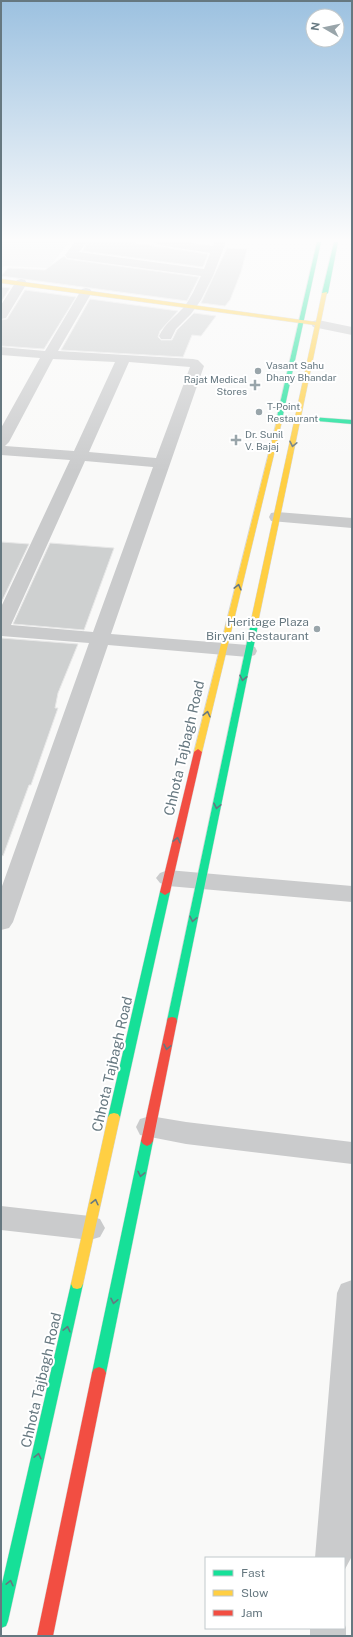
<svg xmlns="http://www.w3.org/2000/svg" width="353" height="1637" font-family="'Public Sans',sans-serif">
<rect width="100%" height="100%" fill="#f9f9f8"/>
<path fill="#e7e9e8" d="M 1,242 L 69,242 L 49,268 L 4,266 L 1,269 Z"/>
<path fill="#ced0d0" stroke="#e8e8e8" d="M 88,242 L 128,242 L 208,254 L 203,267 L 82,251 Z
M 227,248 L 247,249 L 241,272 L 230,300 L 225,306 L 201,303 Z
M 64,256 L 67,259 L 199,277 L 187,301 L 1,276 L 8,268 L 45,270 Z
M 1,287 L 10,288 L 1,302 Z
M 25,290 L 76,297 L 44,349 L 1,346 L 1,320 L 7,319 Z
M 90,299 L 178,311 L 160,331 L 158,337 L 161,340 L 172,340 L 177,330 L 194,313 L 216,316 L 201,336 L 192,335 L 183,357 L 61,350 Z
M 1,542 L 29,544 L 1,603 Z
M 50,543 L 114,548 L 84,630 L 13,624 Z
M 1,638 L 78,644 L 58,693 L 55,708 L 58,708 L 31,785 L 29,785 L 3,856 L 1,855 Z"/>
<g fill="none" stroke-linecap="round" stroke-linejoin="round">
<defs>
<path id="fast" d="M 317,242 L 321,242 L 283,415 L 352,420 L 352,424 L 283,418 L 281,422 L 276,421 Z
M 334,242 L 338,242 L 328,293 L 325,295 L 322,293 Z
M 251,623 L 257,623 L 258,625 L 177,1021 L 176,1024 L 172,1025 L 168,1024 L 167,1021 Z
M 165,889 L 170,892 L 120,1117 L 118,1120 L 114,1121 L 110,1120 L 108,1117 L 160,892 Z
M 147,1136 L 151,1138 L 153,1141 L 106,1373 L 104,1377 L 99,1379 L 94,1377 L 92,1373 L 141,1141 L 143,1138 Z
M 77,1279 L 81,1280 L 83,1284 L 8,1621 L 6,1626 L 1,1628 L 1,1588 L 71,1284 L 73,1280 Z"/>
<path id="slow" d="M 1,279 L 316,322 L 322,293 L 327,292 L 257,627 L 251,627 L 250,625 L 315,325 L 1,283 Z
M 277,420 L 282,421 L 202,752 L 198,755 L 194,752 Z
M 114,1113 L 118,1114 L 120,1117 L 83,1284 L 81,1288 L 77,1289 L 73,1288 L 71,1284 L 108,1117 L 110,1114 Z"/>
<path id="jam" d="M 198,749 L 202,752 L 170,892 L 165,895 L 160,892 L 194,752 Z
M 172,1017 L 176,1018 L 177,1021 L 153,1141 L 151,1144 L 147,1146 L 143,1144 L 141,1141 L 167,1021 L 168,1018 Z
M 99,1367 L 104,1369 L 106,1373 L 53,1636 L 37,1636 L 92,1373 L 94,1369 Z"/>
</defs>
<use href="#fast" stroke="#d5d6d6" stroke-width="1"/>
<use href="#slow" stroke="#d5d6d6" stroke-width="1"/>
<use href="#jam" stroke="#d5d6d6" stroke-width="1"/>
<path fill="#cacbcc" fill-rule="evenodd" d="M 75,242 L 87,242 L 79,252 L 204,269 L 210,253 L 159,245 L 153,242 L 186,242 L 213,246 L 214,242 L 226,242 L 213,276 L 201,300 L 191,314 L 176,329 L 171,339 L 161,339 L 159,336 C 165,323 175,317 184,307 C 191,298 196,286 201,276 L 67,258 L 65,255 Z
M 21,279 L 25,280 L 27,283 L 6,318 L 1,319 L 1,305 L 17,280 Z
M 86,288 L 90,289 L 92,292 L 58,351 L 193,359 L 198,360 L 204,366 L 111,634 L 248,645 L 255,647 L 257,651 L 255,655 L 248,657 L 108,645 L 13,922 L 9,928 L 1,930 L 1,889 L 89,643 L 1,636 L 1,607 L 70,460 L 1,455 L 1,428 L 40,358 L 1,355 L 1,347 L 45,351 L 80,292 L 82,289 ZM 53,359 L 115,362 L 74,451 L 5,446 L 9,442 ZM 129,362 L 190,367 L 156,458 L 89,452 ZM 85,461 L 153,467 L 93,632 L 11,625 Z
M 318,320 L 352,327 L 352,335 L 313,327 L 311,324 L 313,321 Z
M 277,512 L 352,518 L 352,528 L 271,521 L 269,517 L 271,513 Z
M 168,870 L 352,886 L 352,902 L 168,886 L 160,883 L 156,878 L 160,873 Z
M 150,1116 L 186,1122 L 352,1142 L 352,1164 L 186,1144 L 140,1135 L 136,1127 L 140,1119 Z
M 1,1206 L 90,1216 L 100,1219 L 105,1228 L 100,1237 L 90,1240 L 1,1230 Z
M 352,1280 L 352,1537 L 351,1558 L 344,1571 L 344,1558 L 315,1558 L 337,1293 L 341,1284 Z
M 344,1622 L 346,1628 L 346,1636 L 310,1636 L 310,1628 L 344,1628 Z"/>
<use href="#fast" fill="#16e098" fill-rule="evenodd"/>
<use href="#slow" fill="#ffcf43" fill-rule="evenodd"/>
<use href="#jam" fill="#f24e42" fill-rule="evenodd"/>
</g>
<defs><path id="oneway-chevron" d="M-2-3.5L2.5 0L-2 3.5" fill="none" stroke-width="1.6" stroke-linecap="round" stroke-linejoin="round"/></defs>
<g stroke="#667880">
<use href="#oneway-chevron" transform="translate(293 444) rotate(102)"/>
<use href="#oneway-chevron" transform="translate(238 587) rotate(-76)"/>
<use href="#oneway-chevron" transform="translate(243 678) rotate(102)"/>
<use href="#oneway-chevron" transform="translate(207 714) rotate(-77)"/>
<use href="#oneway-chevron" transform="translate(217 806) rotate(102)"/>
<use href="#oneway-chevron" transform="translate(177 840) rotate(-77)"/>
<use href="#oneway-chevron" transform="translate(193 919) rotate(102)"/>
<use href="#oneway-chevron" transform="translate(167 1047) rotate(102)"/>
<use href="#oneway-chevron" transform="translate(141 1174) rotate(102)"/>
<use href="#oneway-chevron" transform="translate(95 1202) rotate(-77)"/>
<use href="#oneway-chevron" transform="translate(114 1301) rotate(102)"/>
<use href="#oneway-chevron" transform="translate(67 1329) rotate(-77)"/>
<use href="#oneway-chevron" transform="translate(38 1456) rotate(-77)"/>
<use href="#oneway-chevron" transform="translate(10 1583) rotate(-77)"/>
</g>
<linearGradient id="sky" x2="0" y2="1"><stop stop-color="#9cc1e0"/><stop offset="0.51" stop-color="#fcfcfc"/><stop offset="1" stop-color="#fcfcfc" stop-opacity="0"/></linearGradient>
<rect width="353" height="471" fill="url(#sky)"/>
<g fill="#99a5aa" stroke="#fff" stroke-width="1.5">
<circle cx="258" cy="371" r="4"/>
<path d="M253 379h4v4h4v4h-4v4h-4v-4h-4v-4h4z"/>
<circle cx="259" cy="412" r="4"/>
<path d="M234 434h4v4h4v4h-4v4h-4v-4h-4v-4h4z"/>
<circle cx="317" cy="629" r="4"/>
</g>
<g text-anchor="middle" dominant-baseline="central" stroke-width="4" stroke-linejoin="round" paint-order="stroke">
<g font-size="10" fill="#667880" stroke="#fff" text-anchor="start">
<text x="266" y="365">Vasant Sahu<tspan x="266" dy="12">Dhany Bhandar</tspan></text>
<text x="247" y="379" text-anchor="end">Rajat Medical<tspan x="247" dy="12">Stores</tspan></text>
<text x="267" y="406">T-Point<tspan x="267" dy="12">Restaurant</tspan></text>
<text x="245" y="434">Dr. Sunil<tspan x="245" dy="12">V. Bajaj</tspan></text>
</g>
<g font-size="12" fill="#667880" stroke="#fff" text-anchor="end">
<text x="309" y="622">Heritage Plaza<tspan x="309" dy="14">Biryani Restaurant</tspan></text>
</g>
<g font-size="14" fill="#667880" stroke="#fff">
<text transform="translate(184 748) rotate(-77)">Chhota Tajbagh Road</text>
<text transform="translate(112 1064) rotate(-77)">Chhota Tajbagh Road</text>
<text transform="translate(41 1380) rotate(-77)">Chhota Tajbagh Road</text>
</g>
</g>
<rect width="353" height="1637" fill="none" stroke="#667880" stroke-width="4"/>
<rect x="205" y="1557" width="140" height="72" fill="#ffffff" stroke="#c2c9cc"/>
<rect x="213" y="1570" width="20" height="6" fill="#16e098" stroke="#c2c9cc"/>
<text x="241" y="1577" font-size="12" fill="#667880">Fast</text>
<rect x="213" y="1590" width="20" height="6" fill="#ffcf43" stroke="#c2c9cc"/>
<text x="241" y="1597" font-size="12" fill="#667880">Slow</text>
<rect x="213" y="1610" width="20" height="6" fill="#f24e42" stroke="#c2c9cc"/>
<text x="241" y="1617" font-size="12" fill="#667880">Jam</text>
<g transform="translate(325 28) rotate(279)"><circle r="19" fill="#ffffff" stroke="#c2c9cc"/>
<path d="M0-3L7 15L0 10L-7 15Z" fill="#99a5aa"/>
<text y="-6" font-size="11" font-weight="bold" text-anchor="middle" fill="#667880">N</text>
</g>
</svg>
